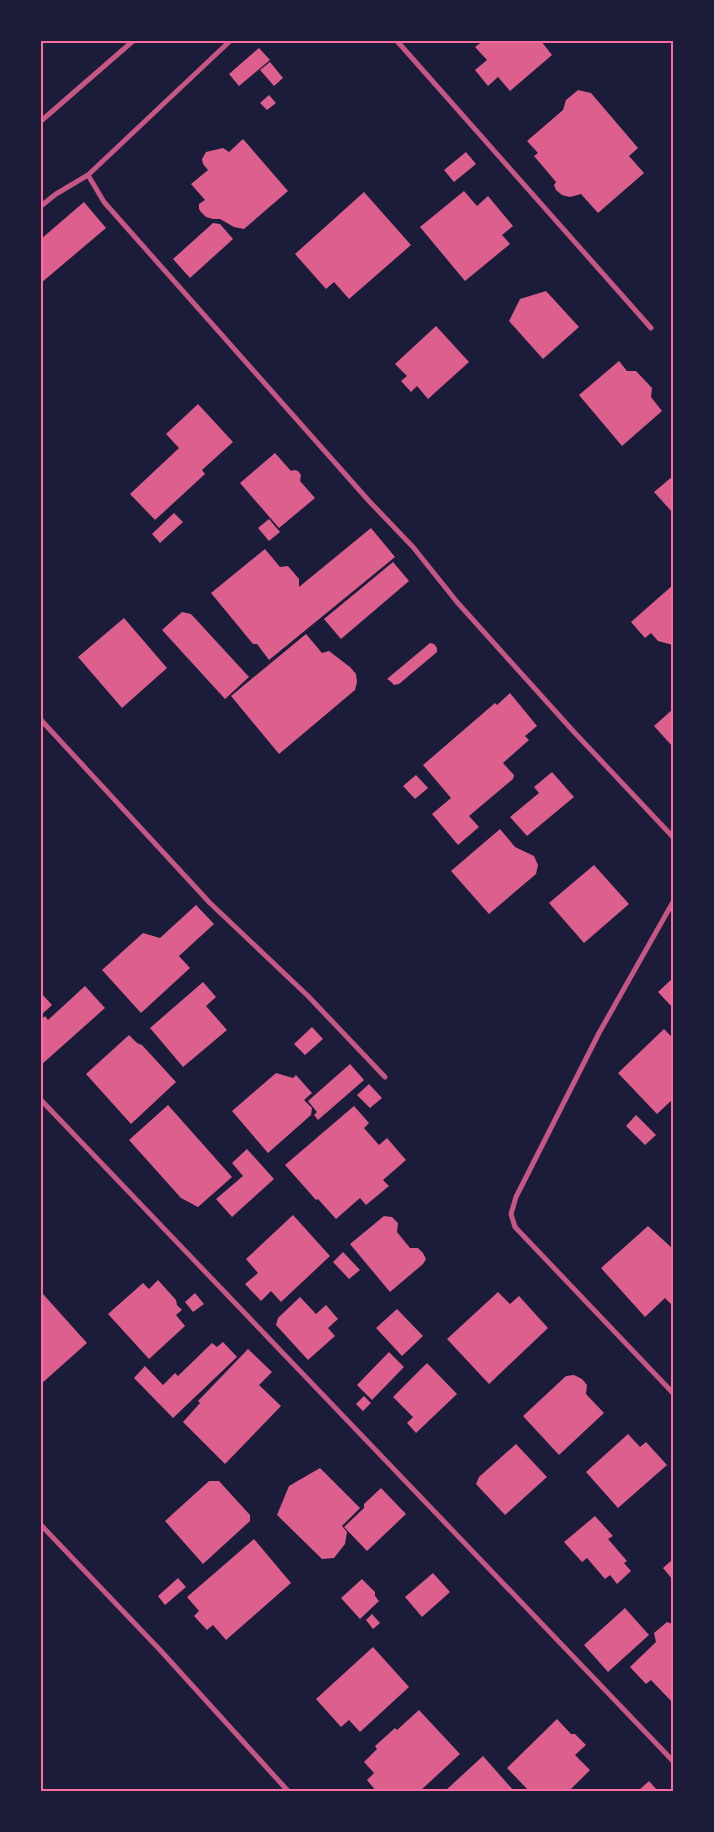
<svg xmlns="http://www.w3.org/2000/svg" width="714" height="1832" font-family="'DM Sans',sans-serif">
<rect width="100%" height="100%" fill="#1b1b3a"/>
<path fill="#dd5f8e" d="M 483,41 L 541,41 L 552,55 L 510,91 L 498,77 L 488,86 L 475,70 L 487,60 L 475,47 Z
M 259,48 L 270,60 L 239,86 L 229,74 Z
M 270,62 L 283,78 L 274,86 L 260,70 Z
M 578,90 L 591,93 L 638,148 L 629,156 L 644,173 L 598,213 L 581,194 L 570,197 L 562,195 L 556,190 L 554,185 L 556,182 L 534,156 L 538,153 L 527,141 L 563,110 L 566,100 Z
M 269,95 L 276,103 L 267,110 L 260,103 Z
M 243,139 L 288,191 L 244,229 L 234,227 L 220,219 L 213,219 L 206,217 L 201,212 L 199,209 L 199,204 L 205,200 L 191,184 L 208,170 L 203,164 L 202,159 L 206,152 L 223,148 L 229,152 Z
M 466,152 L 476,164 L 454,182 L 444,170 Z
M 464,191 L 477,206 L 488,196 L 513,226 L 502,235 L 510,244 L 465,281 L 420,227 Z
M 364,192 L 411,245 L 349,299 L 334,282 L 326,289 L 295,254 Z
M 84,202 L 106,228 L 41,283 L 41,239 Z
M 213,223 L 220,224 L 233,239 L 190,278 L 173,259 Z
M 546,291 L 579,327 L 543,359 L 509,321 L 520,299 Z
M 436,326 L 469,362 L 428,399 L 417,386 L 411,392 L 401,381 L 407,376 L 395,364 Z
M 619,361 L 627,371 L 636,371 L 652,388 L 651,397 L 662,411 L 622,446 L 579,395 Z
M 198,404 L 233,442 L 202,470 L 205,474 L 155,520 L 130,494 L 179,448 L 166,434 Z
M 275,453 L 291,471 L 294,470 L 298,471 L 301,475 L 300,481 L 315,498 L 279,528 L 240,483 Z
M 673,476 L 673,513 L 654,492 Z
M 174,513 L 183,522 L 160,543 L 152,534 Z
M 269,519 L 280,532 L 269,541 L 258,528 Z
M 371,528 L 395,557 L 269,660 L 257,644 L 253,644 L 211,593 L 265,549 L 280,567 L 288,566 L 299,579 L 299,587 Z
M 393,562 L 409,581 L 341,639 L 324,619 Z
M 673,585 L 673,645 L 658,641 L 651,633 L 645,638 L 631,622 Z
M 182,612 L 191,614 L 249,677 L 225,699 L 162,630 Z
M 124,618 L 167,668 L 122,708 L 78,657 Z
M 306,634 L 322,653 L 329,651 L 350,667 L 356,674 L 357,682 L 355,690 L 279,754 L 231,696 Z
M 430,643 L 434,644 L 437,648 L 437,652 L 399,684 L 394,685 L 390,681 L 387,679 Z
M 510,693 L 537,726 L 525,736 L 529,740 L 503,763 L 514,775 L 513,779 L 469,816 L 479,827 L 458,845 L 432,814 L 451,798 L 423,765 L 495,703 L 497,705 Z
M 673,709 L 673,747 L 654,726 Z
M 552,772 L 574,797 L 527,836 L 510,817 L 539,793 L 534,787 Z
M 416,775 L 428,788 L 415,799 L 403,786 Z
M 500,829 L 515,847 L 534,856 L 538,865 L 536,874 L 489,914 L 451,871 Z
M 594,865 L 629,904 L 584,943 L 549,903 Z
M 196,905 L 214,924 L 179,956 L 190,968 L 141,1013 L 102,970 L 143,933 L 160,938 Z
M 673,978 L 673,1008 L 658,992 Z
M 203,982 L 216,997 L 206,1006 L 227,1030 L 183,1067 L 150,1028 Z
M 85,986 L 105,1008 L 41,1065 L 41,1020 L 45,1016 L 48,1020 Z
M 41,993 L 52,1005 L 41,1015 Z
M 312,1027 L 323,1039 L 305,1055 L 294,1044 Z
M 664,1029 L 673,1038 L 673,1099 L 657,1114 L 618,1073 Z
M 129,1035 L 137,1043 L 142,1045 L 176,1082 L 131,1124 L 86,1074 Z
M 350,1064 L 364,1080 L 318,1120 L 314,1115 L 317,1112 L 308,1101 Z
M 276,1073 L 293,1078 L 296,1075 L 312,1093 L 304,1100 L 312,1108 L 311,1115 L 268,1153 L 232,1111 Z
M 369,1084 L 382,1098 L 370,1108 L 357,1095 Z
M 168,1105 L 232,1177 L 198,1207 L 181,1198 L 129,1140 Z
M 354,1106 L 369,1123 L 364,1128 L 379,1145 L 387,1138 L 406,1160 L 383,1180 L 389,1186 L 366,1205 L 360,1198 L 336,1219 L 318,1199 L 316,1200 L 285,1165 Z
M 636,1115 L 656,1135 L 645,1145 L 626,1126 Z
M 247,1149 L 274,1179 L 232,1217 L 216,1199 L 243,1176 L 232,1163 Z
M 293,1215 L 330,1256 L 281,1302 L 271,1291 L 261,1301 L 245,1284 L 258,1273 L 246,1259 Z
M 384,1216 L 392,1217 L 398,1223 L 397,1232 L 410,1248 L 418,1248 L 423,1253 L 426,1259 L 423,1264 L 390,1292 L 350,1244 Z
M 648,1226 L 673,1249 L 673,1305 L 672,1305 L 665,1298 L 645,1317 L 601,1268 Z
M 343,1252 L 360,1270 L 349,1279 L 333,1262 Z
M 158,1280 L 176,1300 L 177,1305 L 182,1310 L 176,1315 L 185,1326 L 149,1359 L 108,1314 L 143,1283 L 149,1289 Z
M 498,1292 L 510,1304 L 519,1296 L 548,1328 L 489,1384 L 447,1339 Z
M 195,1293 L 204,1304 L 193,1312 L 185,1302 Z
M 43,1294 L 87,1343 L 41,1384 L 41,1296 Z
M 300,1297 L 316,1314 L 326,1305 L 338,1319 L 328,1328 L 335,1336 L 308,1360 L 276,1325 L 278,1318 Z
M 397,1309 L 423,1336 L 402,1356 L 376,1328 Z
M 223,1342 L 237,1357 L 173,1418 L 134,1378 L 145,1366 L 163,1385 L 175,1373 L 178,1376 L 212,1343 L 217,1347 Z
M 248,1349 L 272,1372 L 259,1385 L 281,1406 L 225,1464 L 183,1422 L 200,1403 L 198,1401 Z
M 389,1352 L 404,1367 L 372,1400 L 357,1385 Z
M 427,1363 L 457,1394 L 416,1433 L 407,1423 L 413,1417 L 393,1397 Z
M 574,1375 L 582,1379 L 587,1385 L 586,1394 L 604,1413 L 559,1455 L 523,1416 L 566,1376 Z
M 364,1396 L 371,1403 L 363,1411 L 356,1404 Z
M 628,1434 L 640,1447 L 646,1442 L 667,1465 L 618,1508 L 586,1472 Z
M 516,1444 L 547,1477 L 505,1515 L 476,1484 L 479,1477 Z
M 320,1468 L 360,1508 L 342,1526 L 347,1532 L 345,1544 L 334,1558 L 322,1559 L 277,1515 L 289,1486 Z
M 209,1481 L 219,1481 L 250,1515 L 250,1521 L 203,1564 L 165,1521 Z
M 381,1488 L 406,1514 L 367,1551 L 344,1527 L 364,1508 L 364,1504 Z
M 595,1516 L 613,1536 L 608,1539 L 627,1561 L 624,1563 L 631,1571 L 617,1584 L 610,1575 L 605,1579 L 587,1558 L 582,1562 L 564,1542 Z
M 254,1539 L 291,1583 L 226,1640 L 213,1625 L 207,1630 L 194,1616 L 199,1611 L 187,1597 Z
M 673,1559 L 673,1580 L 663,1568 Z
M 433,1573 L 450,1592 L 422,1617 L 405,1597 Z
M 178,1578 L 186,1587 L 165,1605 L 158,1596 Z
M 362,1579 L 375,1592 L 375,1596 L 379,1601 L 360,1619 L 341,1598 Z
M 625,1608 L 649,1635 L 608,1672 L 584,1645 Z
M 372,1614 L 380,1623 L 373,1629 L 366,1620 Z
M 667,1622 L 673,1624 L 673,1703 L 651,1680 L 646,1684 L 630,1667 L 656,1642 L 654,1633 Z
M 373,1647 L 409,1687 L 360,1732 L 349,1720 L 341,1727 L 316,1699 Z
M 419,1710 L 460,1754 L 420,1791 L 376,1791 L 367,1780 L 374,1773 L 364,1762 L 377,1749 L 375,1746 L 395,1728 L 397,1730 Z
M 557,1719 L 571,1734 L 575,1734 L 586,1745 L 575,1755 L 590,1770 L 569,1791 L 529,1791 L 507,1768 Z
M 483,1756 L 514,1791 L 445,1791 Z
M 649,1781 L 658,1791 L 638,1791 Z"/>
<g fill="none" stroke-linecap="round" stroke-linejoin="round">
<path stroke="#c65784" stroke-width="5" d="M 397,41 L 651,328
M 41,121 L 133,41
M 88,175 L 104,202 L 369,501 L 413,547 L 457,602 L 574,732 L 673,837
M 41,206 L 56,194 L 88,175 L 230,41
M 41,720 L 210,903 L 308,996 L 385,1077
M 673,902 L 599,1033 L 516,1197 L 511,1214 L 515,1227 L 673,1393
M 41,1100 L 673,1761
M 41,1525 L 161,1651 L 288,1791"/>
</g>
<rect width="714" height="1832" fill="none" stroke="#1b1b3a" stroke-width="85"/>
<rect x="42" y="42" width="630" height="1748" fill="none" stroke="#ff6b9d" stroke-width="2"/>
</svg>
